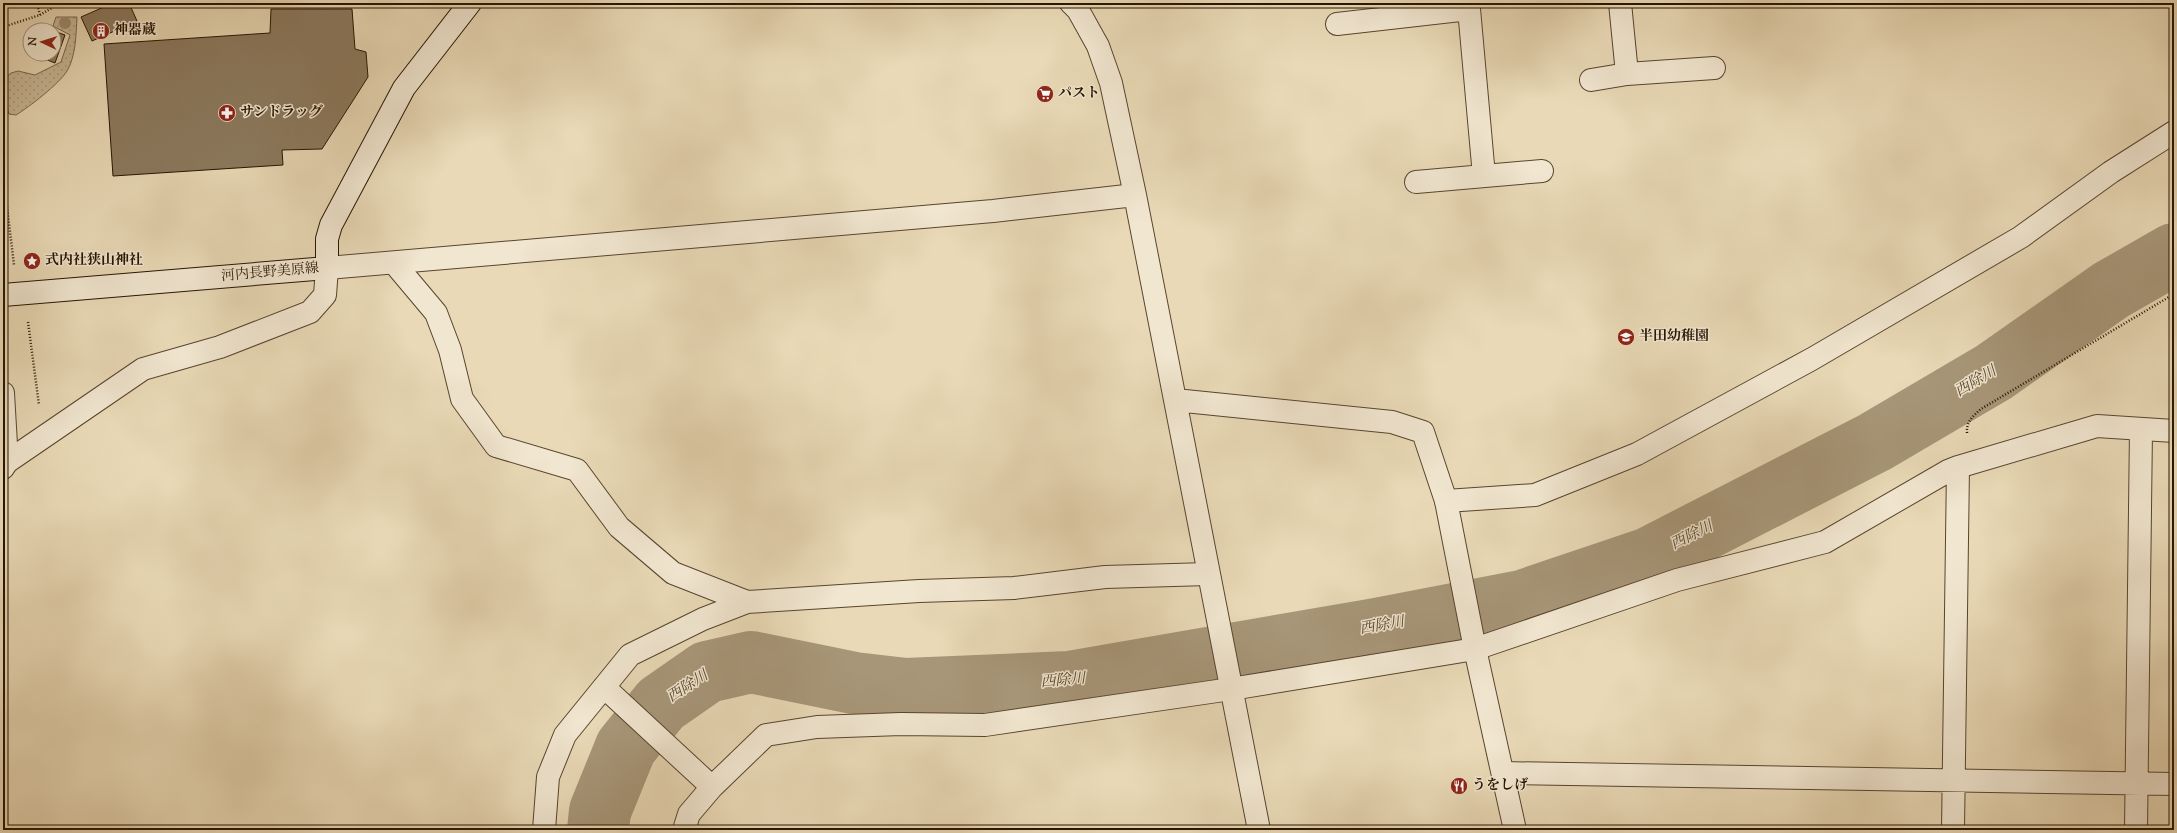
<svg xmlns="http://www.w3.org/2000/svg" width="2177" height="833" font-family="'Sorts Mill Goudy','Noto Serif JP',serif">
<defs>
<pattern id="garden-dots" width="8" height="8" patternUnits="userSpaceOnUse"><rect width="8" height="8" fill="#c8b897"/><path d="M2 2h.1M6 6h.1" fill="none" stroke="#ac9d80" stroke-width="1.8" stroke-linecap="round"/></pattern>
</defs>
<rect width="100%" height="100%" fill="#e9d9b6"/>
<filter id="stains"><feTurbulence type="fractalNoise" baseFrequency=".005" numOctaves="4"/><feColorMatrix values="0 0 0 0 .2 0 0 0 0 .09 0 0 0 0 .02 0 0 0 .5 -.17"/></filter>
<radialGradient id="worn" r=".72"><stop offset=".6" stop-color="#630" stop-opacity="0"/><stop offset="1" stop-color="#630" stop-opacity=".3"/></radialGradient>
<path fill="url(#garden-dots)" stroke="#78664c" d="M 56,17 L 77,17 C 76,34 76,56 67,71 C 59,84 29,107 16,115 L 9,114 L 3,95 L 3,80 L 11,73 L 18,71 L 35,75 L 61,62 L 70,35 L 53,26 Z"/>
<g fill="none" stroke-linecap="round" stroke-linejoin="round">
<path stroke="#a79678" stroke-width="62" d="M 598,830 L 600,811 L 626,747 L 661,704 L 707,672 L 751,662 L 854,683 L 906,689 L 1069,682 L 1376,629 L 1522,601 L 1649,558 L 1875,442 L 1994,372 L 2111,290 L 2174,254"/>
</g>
<path fill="#8c7a5f" stroke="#271400" d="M 113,3 L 129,3 L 137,21 L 92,41 L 81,17 Z
M 271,9 L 352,9 L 355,49 L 366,52 L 368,77 L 322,149 L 282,150 L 283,165 L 113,176 L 104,44 L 270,33 Z
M 54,31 L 65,35 L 55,63 L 32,54 L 54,54 Z"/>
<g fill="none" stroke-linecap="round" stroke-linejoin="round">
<defs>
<path id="minor" d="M 1620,3 L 1627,74 L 1714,68
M 1337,24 L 1469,9 L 1484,176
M 1591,80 L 1627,74
M 1416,182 L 1542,171
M 394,263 L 436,313 L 450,350 L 462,399 L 496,446 L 577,470 L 619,527 L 673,573 L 747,602
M 3,393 L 7,462
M 3,468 L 7,462 L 143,369 L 220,347 L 310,312 L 325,295 L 327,268
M 1446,501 L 1535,495 L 1637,454 L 1812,359 L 2021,237 L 2111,172 L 2174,132
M 604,687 L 712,787
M 1503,773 L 2174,784
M 544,830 L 548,777 L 565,735 L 630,655 L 703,619 L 747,602 L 919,591 L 1014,588 L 1105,577 L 1208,574
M 684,830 L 689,814 L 712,787 L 766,735 L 817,727 L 901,724 L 985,725 L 1231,689 L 1475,649 L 1677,580 L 1825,542 L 1948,471 L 1958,467 L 2097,426 L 2174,431
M 1953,830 L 1958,467
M 2136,830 L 2141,429"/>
<path id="tertiary" d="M 1071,3 L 1078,10 L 1098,46 L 1111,83 L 1135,195 L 1259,830
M 327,268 L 993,211 L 1135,195
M 1175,400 L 1392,422 L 1423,432 L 1446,501 L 1475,649 L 1515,830"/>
<path id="secondary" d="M 3,295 L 327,268 L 327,239 L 331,225 L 404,88 L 470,3"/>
</defs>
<use href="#minor" stroke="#58452e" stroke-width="24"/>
<use href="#tertiary" stroke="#58452e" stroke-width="24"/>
<use href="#secondary" stroke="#271400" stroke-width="24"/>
<path stroke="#271400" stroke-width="2.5" stroke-dasharray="1 2" stroke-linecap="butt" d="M 40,15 L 60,3
M 3,27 L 40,15 L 37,3
M 3,174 L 14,265
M 28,322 L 39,405
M 1967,433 C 1966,422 1973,416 1981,409 L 2174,294"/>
<use href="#minor" stroke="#f1e6d0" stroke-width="22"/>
<use href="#tertiary" stroke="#f1e6d0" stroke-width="22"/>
<use href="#secondary" stroke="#f1e6d0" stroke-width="22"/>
</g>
<circle fill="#9d8c6f" cx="65" cy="23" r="6"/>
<defs>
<symbol id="building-disc" viewBox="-11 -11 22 22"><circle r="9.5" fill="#8f2418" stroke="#f1e6d0"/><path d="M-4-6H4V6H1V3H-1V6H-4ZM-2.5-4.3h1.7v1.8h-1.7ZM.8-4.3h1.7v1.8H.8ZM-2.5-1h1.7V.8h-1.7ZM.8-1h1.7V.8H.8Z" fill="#fff"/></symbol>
<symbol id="supermarket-disc" viewBox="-11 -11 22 22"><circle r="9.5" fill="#8f2418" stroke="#f1e6d0"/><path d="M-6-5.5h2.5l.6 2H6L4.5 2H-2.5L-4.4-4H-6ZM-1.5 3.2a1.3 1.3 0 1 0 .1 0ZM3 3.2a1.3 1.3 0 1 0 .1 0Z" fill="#fff"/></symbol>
<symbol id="pharmacy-disc" viewBox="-11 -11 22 22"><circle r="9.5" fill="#8f2418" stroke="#f1e6d0"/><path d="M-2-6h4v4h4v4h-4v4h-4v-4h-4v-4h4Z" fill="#fff"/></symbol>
<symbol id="sight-disc" viewBox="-11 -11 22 22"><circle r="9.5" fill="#8f2418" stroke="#f1e6d0"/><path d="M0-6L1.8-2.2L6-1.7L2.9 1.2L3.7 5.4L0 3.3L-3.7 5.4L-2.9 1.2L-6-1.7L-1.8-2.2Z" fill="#fff"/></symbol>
<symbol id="school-disc" viewBox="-11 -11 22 22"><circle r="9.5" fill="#8f2418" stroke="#f1e6d0"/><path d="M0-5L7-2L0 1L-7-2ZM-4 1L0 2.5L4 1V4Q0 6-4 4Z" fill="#fff"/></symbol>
<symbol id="restaurant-disc" viewBox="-11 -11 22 22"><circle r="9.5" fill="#8f2418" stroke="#f1e6d0"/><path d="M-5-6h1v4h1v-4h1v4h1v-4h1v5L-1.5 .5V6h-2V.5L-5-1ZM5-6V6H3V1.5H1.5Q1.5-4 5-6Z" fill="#fff"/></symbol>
</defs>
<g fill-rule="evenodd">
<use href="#building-disc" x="91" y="21" width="20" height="20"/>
<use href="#supermarket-disc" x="1035" y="84" width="20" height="20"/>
<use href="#pharmacy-disc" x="217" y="103" width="20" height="20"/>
<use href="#sight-disc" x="22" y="251" width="20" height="20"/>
<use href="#school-disc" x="1616" y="327" width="20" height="20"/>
<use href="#restaurant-disc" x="1449" y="776" width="20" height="20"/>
</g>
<g text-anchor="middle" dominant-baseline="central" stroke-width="3" stroke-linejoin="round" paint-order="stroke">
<g font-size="14" font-weight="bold" fill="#271400" stroke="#f1e6d0" text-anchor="start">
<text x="114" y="31">神器蔵</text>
<text x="1058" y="94">パスト</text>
<text x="240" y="113">サンドラッグ</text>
<text x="45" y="261">式内社狭山神社</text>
<text x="1639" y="337">半田幼稚園</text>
<text x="1472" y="786">うをしげ</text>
</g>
<g font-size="14" fill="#271400" stroke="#f1e6d0">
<text transform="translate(270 273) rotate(-5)">河内長野美原線</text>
</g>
<g font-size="15" font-style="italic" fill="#5a4830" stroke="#f1e6d0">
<text transform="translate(1976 382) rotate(-31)">西除川</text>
<text transform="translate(1692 536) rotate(-27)">西除川</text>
<text transform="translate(1382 626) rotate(-10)">西除川</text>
<text transform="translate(1063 681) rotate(-5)">西除川</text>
<text transform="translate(688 687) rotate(-33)">西除川</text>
</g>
</g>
<rect width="2177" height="833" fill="none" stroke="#e9d9b6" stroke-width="16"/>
<rect x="4" y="4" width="2169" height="825" fill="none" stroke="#271400" stroke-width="2"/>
<rect x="8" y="8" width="2161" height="817" fill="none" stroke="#271400"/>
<g transform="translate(42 42) rotate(274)"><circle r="19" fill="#f1e6d0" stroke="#a0927d"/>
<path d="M0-3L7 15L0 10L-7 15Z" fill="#8f2418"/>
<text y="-6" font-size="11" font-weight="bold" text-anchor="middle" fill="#271400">N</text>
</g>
<rect width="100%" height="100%" filter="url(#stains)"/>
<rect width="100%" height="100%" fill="url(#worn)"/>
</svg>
